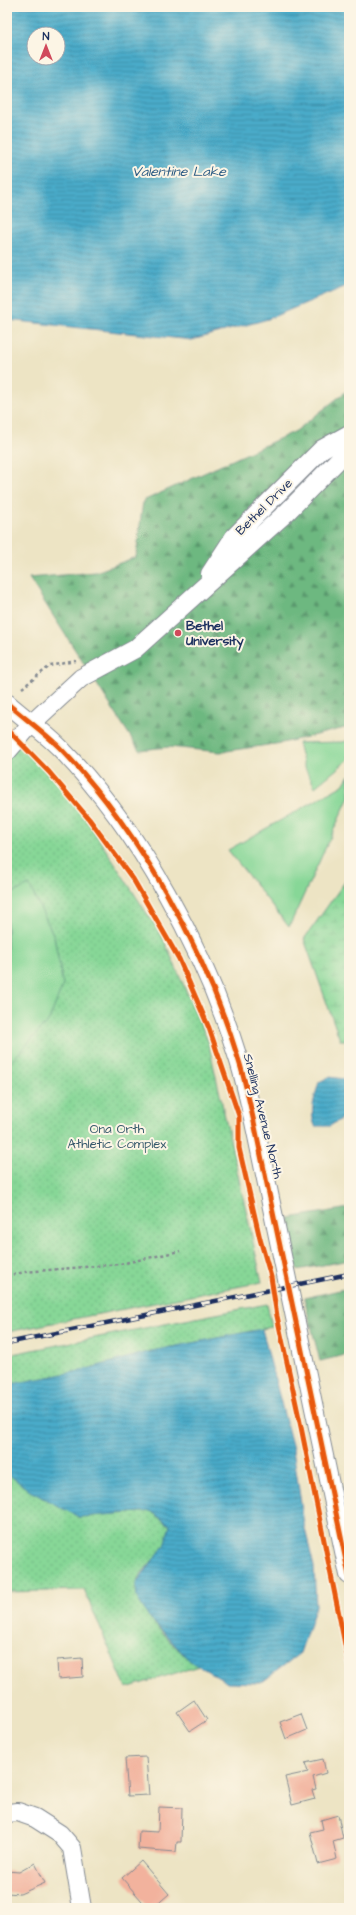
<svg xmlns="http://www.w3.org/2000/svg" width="356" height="1915" font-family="'Architects Daughter',sans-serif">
<defs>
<pattern id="green-dots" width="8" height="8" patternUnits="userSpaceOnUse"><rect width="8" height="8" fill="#87d797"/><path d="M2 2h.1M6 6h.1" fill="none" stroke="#74b985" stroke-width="1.8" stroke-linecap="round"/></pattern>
<pattern id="forest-firs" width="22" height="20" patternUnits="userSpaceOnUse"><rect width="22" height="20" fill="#6db880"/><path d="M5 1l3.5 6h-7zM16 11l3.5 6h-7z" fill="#59966c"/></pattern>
<pattern id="wetland-marsh" width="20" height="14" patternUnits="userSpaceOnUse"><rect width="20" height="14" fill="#87d797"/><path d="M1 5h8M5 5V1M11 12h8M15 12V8" fill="none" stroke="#74b985"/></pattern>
<pattern id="water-rules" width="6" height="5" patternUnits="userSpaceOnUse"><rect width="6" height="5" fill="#4aabc9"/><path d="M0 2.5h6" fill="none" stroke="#3d8ca6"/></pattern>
</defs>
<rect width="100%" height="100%" fill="#fcf5e5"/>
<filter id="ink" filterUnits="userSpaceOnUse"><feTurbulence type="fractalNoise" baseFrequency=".025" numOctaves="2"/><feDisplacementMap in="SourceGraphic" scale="8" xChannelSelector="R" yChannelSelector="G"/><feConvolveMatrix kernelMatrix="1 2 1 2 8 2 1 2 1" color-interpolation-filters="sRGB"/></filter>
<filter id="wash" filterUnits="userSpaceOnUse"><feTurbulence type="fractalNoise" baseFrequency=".012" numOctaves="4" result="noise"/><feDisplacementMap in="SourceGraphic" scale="16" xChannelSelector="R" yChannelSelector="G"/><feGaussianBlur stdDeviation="0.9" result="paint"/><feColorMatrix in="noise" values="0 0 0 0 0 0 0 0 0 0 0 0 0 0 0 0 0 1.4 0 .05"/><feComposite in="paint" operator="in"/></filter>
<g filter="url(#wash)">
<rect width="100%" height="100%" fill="#ede4c4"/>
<path fill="url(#green-dots)" stroke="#51837a" d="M 7,735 L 67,790 L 163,938 L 208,1041 L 262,1282 L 7,1332 Z
M 267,1304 L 272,1327 L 152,1351 L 80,1371 L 7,1385 L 7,1355 Z
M 7,1473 L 30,1491 L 79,1517 L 151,1511 L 170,1526 C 168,1532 167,1540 164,1546 C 158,1556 139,1573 136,1583 C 131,1605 181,1656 199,1666 L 126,1688 L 84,1590 L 7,1592 Z"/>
<path fill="url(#forest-firs)" stroke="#44746f" d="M 349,389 L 349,727 L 282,743 L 220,752 L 169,747 L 139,750 L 29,578 L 96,572 L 136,557 L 143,501 L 296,431 Z
M 349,1208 L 349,1260 L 297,1270 L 289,1218 Z
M 349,1288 L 349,1354 L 320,1361 L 304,1298 Z"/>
<path fill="url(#wetland-marsh)" stroke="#51837a" d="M 349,876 L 349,1040 L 340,1040 L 304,939 Z"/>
<path fill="#87d797" stroke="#51837a" d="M 349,740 L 349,759 L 315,787 L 304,766 L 298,743 L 343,742 Z
M 349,775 L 349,797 L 289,927 L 228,850 L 343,785 Z
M 29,885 L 54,936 L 63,985 L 49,1020 L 7,1066 L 7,896 Z"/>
<path fill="url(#water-rules)" stroke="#326d94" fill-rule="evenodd" d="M 7,7 L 349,7 L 349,285 L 268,319 L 192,340 L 8,320 ZM 34,34 L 58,34 L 58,58 L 34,58 Z
M 329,1077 L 344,1079 L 349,1095 L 349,1114 L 330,1126 L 315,1126 C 309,1112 315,1096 319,1082 Z
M 262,1329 L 293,1449 L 304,1524 L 314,1567 L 316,1606 L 300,1653 L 261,1683 L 226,1682 L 189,1660 L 149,1617 L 137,1598 L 136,1583 L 164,1546 L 170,1525 L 151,1511 L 79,1517 L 30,1491 L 7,1473 L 7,1385 L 80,1371 L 152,1351 Z"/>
<g id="blocks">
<path fill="#f2b29d" d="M 82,1658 L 83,1677 L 58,1679 L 57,1660 Z
M 194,1700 L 207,1720 L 190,1731 L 177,1712 Z
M 301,1714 L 307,1730 L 286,1739 L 280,1722 Z
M 146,1757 L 149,1795 L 128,1796 L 125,1758 Z
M 323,1759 L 326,1773 L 313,1777 L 316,1789 L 312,1790 L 315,1799 L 292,1805 L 285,1777 L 308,1772 L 305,1763 Z
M 159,1807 L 182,1808 L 181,1842 L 177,1842 L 176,1852 L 138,1849 L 139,1831 L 158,1832 Z
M 338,1815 L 343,1838 L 333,1841 L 337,1859 L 318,1864 L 310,1832 L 323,1829 L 321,1820 Z
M 141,1861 L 169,1894 L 153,1908 L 148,1908 L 122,1878 Z
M 35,1863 L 45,1883 L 20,1894 L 7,1893 L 7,1871 L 19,1872 Z"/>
</g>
</g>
<g filter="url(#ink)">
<use href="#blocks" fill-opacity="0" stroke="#848a91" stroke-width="1"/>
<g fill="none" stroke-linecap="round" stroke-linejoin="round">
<defs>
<path id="minor" d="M 210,574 L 234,537 L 322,449 L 349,434
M 7,703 C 24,718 44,732 60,748 C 139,829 205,950 238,1058 C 245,1079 249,1101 254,1122 L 349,1575
M 7,752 L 31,724 L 81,678 L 135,649 L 287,512 L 349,449
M 7,1813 L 18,1812 L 35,1818 L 60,1834 L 72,1848 L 82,1908"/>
</defs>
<use href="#minor" stroke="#848a91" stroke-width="20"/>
<path stroke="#848a91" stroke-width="2.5" stroke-dasharray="3 3" stroke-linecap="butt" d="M 22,688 L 50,666 L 76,661
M 7,1276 L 25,1272 L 120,1264 L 180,1251"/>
<use href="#minor" stroke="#fff" stroke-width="18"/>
<defs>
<path id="rail" d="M 7,1343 L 349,1274"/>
</defs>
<use href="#rail" stroke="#1b2f5e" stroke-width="4.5"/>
<use href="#rail" stroke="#fcf5e5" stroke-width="3" stroke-dasharray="9" stroke-linecap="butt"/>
<defs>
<path id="cycleway" d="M 7,703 C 24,718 44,732 60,748 C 139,829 205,950 238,1058 C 245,1079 249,1101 254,1122 L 349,1575
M 7,729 L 49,772 L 89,819 L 133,879 L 179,959 L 209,1028 L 239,1116 L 239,1148 L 260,1239 L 271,1277 L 277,1316 L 301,1427 L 349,1664"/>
</defs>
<use href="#cycleway" stroke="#fcf5e5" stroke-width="8"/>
<use href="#cycleway" stroke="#e8590c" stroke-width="5"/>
</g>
</g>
<circle fill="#d1495b" stroke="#fcf5e5" stroke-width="1.5" cx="178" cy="633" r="4"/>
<g text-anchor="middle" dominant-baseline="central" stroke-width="4" stroke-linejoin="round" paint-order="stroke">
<g font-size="13" fill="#1b2f5e" stroke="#fcf5e5">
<text transform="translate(264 507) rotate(-45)">Bethel Drive</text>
<text transform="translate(263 1116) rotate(76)">Snelling Avenue North</text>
</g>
<g font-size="13" font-weight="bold" fill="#1b2f5e" stroke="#fcf5e5" text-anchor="start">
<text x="186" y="626">Bethel<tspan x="186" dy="15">University</tspan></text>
</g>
<g font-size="13" fill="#36596c" stroke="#fcf5e5">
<text x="117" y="1129">Ona Orth<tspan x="117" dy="15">Athletic Complex</tspan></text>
</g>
<g font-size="14" font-style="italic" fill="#2b5a83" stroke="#fcf5e5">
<text x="179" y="172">Valentine Lake</text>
</g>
</g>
<rect width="356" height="1915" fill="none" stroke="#fcf5e5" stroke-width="24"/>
<g transform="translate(46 46)"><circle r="19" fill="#fcf5e5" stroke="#a2a6af"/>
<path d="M0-3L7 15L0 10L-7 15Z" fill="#d1495b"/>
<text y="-6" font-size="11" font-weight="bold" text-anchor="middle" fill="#1b2f5e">N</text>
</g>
</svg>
